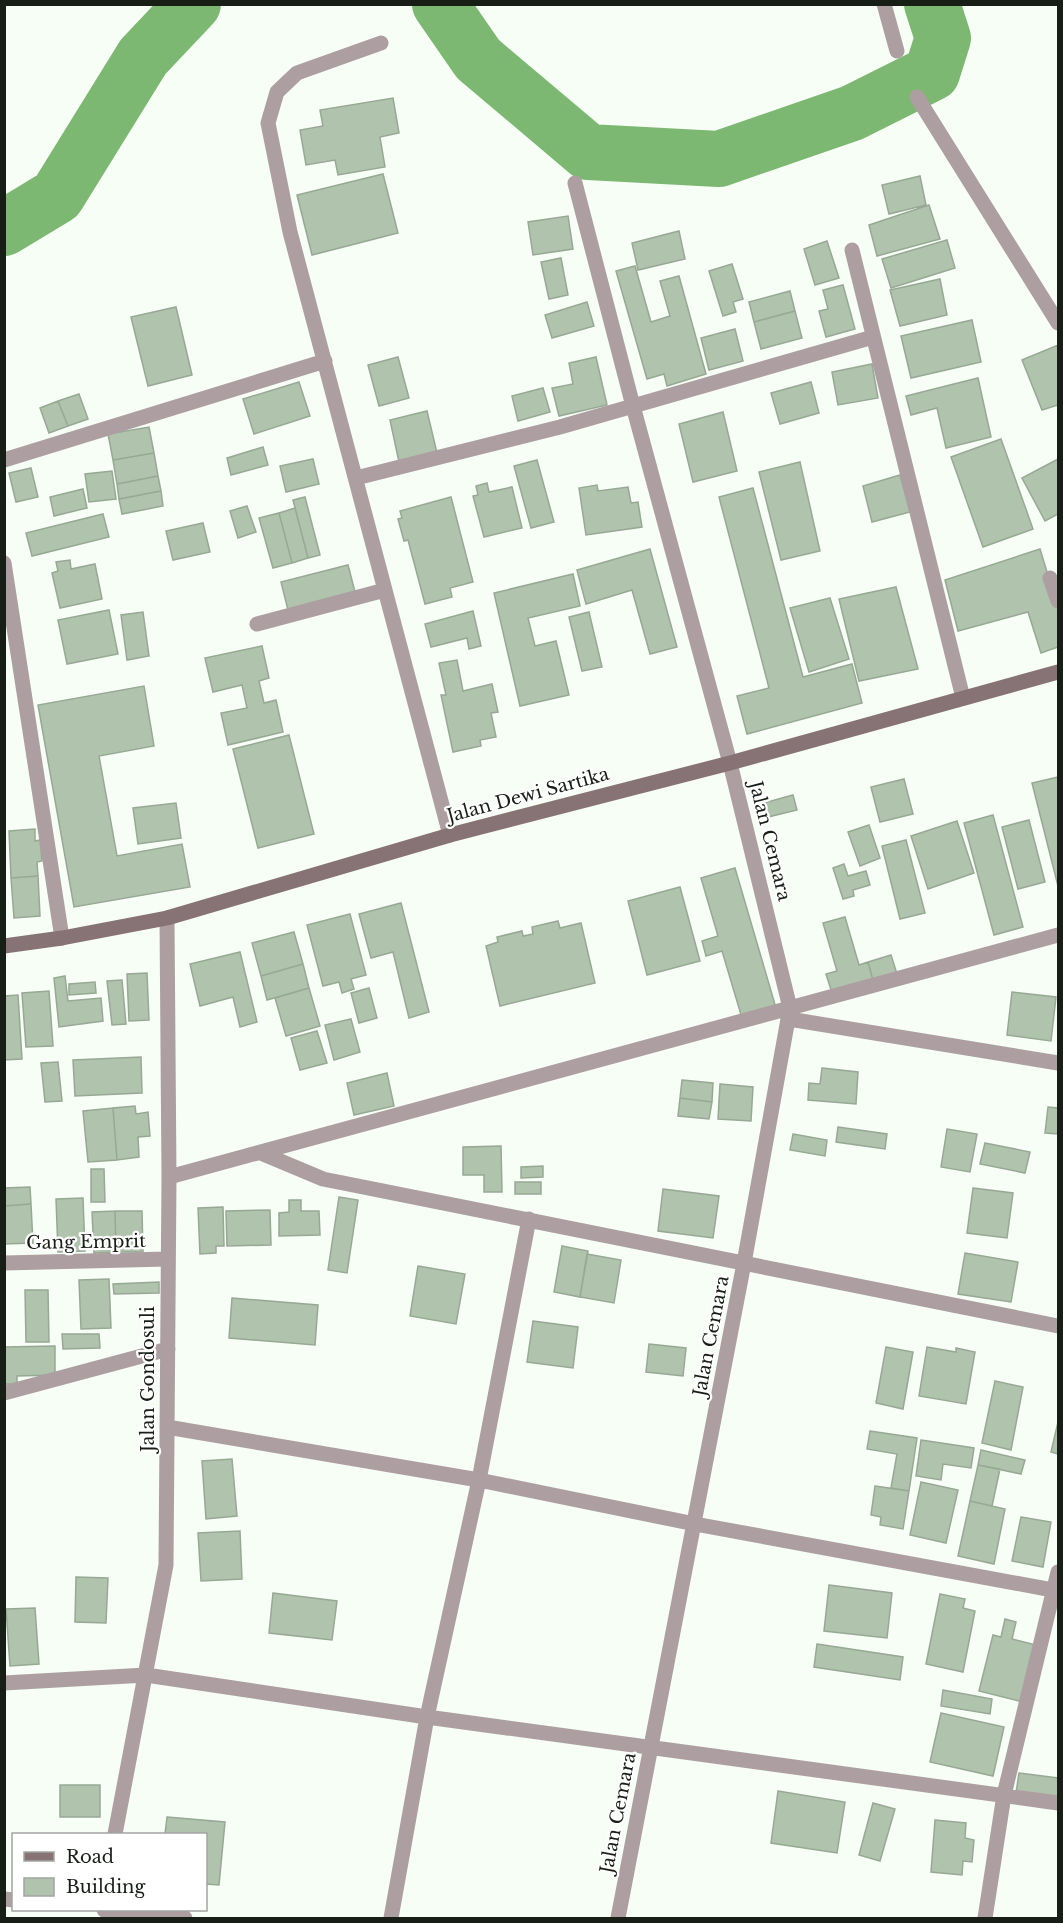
<svg xmlns="http://www.w3.org/2000/svg" width="1063" height="1923" font-family="'Libre Baskerville',serif">
<rect width="100%" height="100%" fill="#f6fef5"/>
<g fill="none" stroke-linecap="round" stroke-linejoin="round">
<path stroke="#7db872" stroke-width="56" d="M 440,4 L 478,59 L 588,152 L 719,159 L 852,113 L 932,73 L 943,38 L 932,4
M 4,228 L 57,196 L 143,57 L 193,4"/>
</g>
<path fill="#b0c3ac" stroke="#97a994" stroke-width="1.5" d="M 393,98 L 399,133 L 380,137 L 385,167 L 338,175 L 335,160 L 306,165 L 300,130 L 323,126 L 320,110 Z
M 383,174 L 398,233 L 312,255 L 297,195 Z
M 920,176 L 926,205 L 889,214 L 882,185 Z
M 929,205 L 940,239 L 877,256 L 869,225 Z
M 568,216 L 573,249 L 533,255 L 528,222 Z
M 679,231 L 685,259 L 638,270 L 632,243 Z
M 947,240 L 955,268 L 891,288 L 882,259 Z
M 827,241 L 839,278 L 815,285 L 804,249 Z
M 561,258 L 568,295 L 549,299 L 541,262 Z
M 732,264 L 743,299 L 733,302 L 736,312 L 723,316 L 709,271 Z
M 635,266 L 651,322 L 670,316 L 660,281 L 679,276 L 706,374 L 667,386 L 664,374 L 647,379 L 616,271 Z
M 940,279 L 947,315 L 900,326 L 890,290 Z
M 843,285 L 855,329 L 826,337 L 819,311 L 828,309 L 823,290 Z
M 790,291 L 795,311 L 754,322 L 749,302 Z
M 587,302 L 594,326 L 552,338 L 545,315 Z
M 176,307 L 192,375 L 148,386 L 131,317 Z
M 795,311 L 802,338 L 761,349 L 754,322 Z
M 972,320 L 981,362 L 911,378 L 901,336 Z
M 735,329 L 743,361 L 709,370 L 701,338 Z
M 1058,345 L 1058,405 L 1042,410 L 1022,360 Z
M 398,357 L 409,398 L 379,406 L 368,365 Z
M 596,357 L 607,405 L 559,416 L 552,388 L 573,384 L 569,363 Z
M 872,364 L 878,398 L 838,405 L 832,372 Z
M 978,378 L 991,437 L 946,448 L 937,408 L 911,415 L 906,396 Z
M 299,382 L 310,416 L 254,434 L 243,399 Z
M 811,382 L 819,413 L 780,424 L 771,393 Z
M 543,388 L 550,412 L 518,421 L 512,396 Z
M 79,394 L 88,419 L 68,426 L 58,401 Z
M 58,401 L 68,426 L 49,433 L 40,408 Z
M 427,411 L 437,453 L 399,462 L 390,420 Z
M 723,412 L 737,471 L 693,482 L 679,424 Z
M 149,427 L 154,453 L 113,460 L 108,434 Z
M 1001,439 L 1033,529 L 983,547 L 951,457 Z
M 263,447 L 268,465 L 231,475 L 227,458 Z
M 154,453 L 158,476 L 117,484 L 113,460 Z
M 313,459 L 319,484 L 286,492 L 280,466 Z
M 1058,459 L 1058,514 L 1045,521 L 1022,478 Z
M 537,460 L 554,522 L 531,528 L 514,466 Z
M 800,462 L 820,551 L 781,560 L 759,472 Z
M 31,468 L 38,497 L 16,502 L 9,473 Z
M 112,471 L 116,499 L 89,502 L 85,474 Z
M 900,475 L 910,512 L 872,522 L 863,486 Z
M 158,476 L 161,491 L 119,499 L 117,484 Z
M 487,483 L 489,492 L 512,487 L 522,528 L 484,537 L 473,496 L 478,495 L 476,486 Z
M 597,485 L 598,491 L 628,487 L 631,503 L 638,502 L 642,527 L 586,535 L 579,488 Z
M 753,488 L 803,677 L 852,664 L 862,703 L 747,734 L 737,696 L 769,688 L 719,497 Z
M 83,489 L 87,508 L 54,516 L 50,497 Z
M 161,491 L 163,506 L 122,514 L 119,499 Z
M 305,497 L 320,555 L 308,558 L 293,500 Z
M 451,497 L 473,582 L 450,588 L 452,597 L 425,604 L 408,540 L 404,541 L 398,519 L 402,518 L 400,511 Z
M 247,506 L 256,532 L 238,538 L 230,511 Z
M 295,508 L 308,558 L 292,563 L 279,513 Z
M 279,513 L 292,563 L 273,568 L 259,518 Z
M 103,514 L 109,537 L 32,556 L 26,533 Z
M 203,523 L 210,552 L 173,560 L 166,531 Z
M 650,549 L 677,647 L 650,654 L 632,590 L 586,604 L 577,570 Z
M 1040,549 L 1058,608 L 1058,647 L 1041,653 L 1028,612 L 958,631 L 945,580 Z
M 70,560 L 71,569 L 95,564 L 102,599 L 60,608 L 52,573 L 58,571 L 56,562 Z
M 348,565 L 355,592 L 288,610 L 281,582 Z
M 573,574 L 580,606 L 528,618 L 535,646 L 556,641 L 569,695 L 520,706 L 494,593 Z
M 896,587 L 918,669 L 859,681 L 839,599 Z
M 830,598 L 849,659 L 809,672 L 790,608 Z
M 109,610 L 118,654 L 67,664 L 58,620 Z
M 473,611 L 481,646 L 469,649 L 467,638 L 431,647 L 425,624 Z
M 143,612 L 149,656 L 127,660 L 121,615 Z
M 589,612 L 602,667 L 582,671 L 569,617 Z
M 262,646 L 269,678 L 259,681 L 264,703 L 276,700 L 283,732 L 228,745 L 221,713 L 247,708 L 242,685 L 213,692 L 205,658 Z
M 457,660 L 463,691 L 492,684 L 498,712 L 491,713 L 496,737 L 480,740 L 481,746 L 453,752 L 441,695 L 446,695 L 439,663 Z
M 144,686 L 154,746 L 99,756 L 117,856 L 182,844 L 190,887 L 74,907 L 38,705 Z
M 289,735 L 314,834 L 258,848 L 233,749 Z
M 1058,777 L 1058,886 L 1032,783 Z
M 904,779 L 913,814 L 880,822 L 871,787 Z
M 793,795 L 797,810 L 768,817 L 764,803 Z
M 176,803 L 181,838 L 138,844 L 133,808 Z
M 993,815 L 1023,927 L 994,935 L 964,823 Z
M 1029,820 L 1045,882 L 1018,889 L 1002,827 Z
M 957,821 L 974,873 L 928,889 L 911,836 Z
M 869,825 L 880,858 L 860,866 L 848,832 Z
M 35,829 L 35,841 L 40,840 L 42,861 L 37,862 L 38,876 L 11,878 L 9,831 Z
M 906,840 L 925,913 L 900,919 L 882,846 Z
M 844,864 L 848,876 L 866,871 L 870,885 L 853,890 L 854,896 L 843,899 L 833,868 Z
M 735,868 L 776,1008 L 742,1018 L 722,951 L 706,956 L 702,941 L 718,936 L 701,878 Z
M 38,876 L 40,916 L 14,918 L 11,878 Z
M 680,887 L 700,961 L 647,975 L 628,901 Z
M 401,903 L 429,1012 L 409,1018 L 393,952 L 371,958 L 359,914 Z
M 350,914 L 366,975 L 351,979 L 354,989 L 342,993 L 339,982 L 323,986 L 307,925 Z
M 845,917 L 859,965 L 868,962 L 874,984 L 833,996 L 826,974 L 837,971 L 823,923 Z
M 558,921 L 560,928 L 581,923 L 595,983 L 500,1006 L 486,946 L 498,942 L 497,937 L 522,931 L 523,936 L 533,934 L 532,927 Z
M 294,932 L 303,964 L 261,976 L 252,943 Z
M 240,952 L 257,1022 L 240,1027 L 233,997 L 200,1006 L 190,964 Z
M 891,955 L 898,977 L 874,984 L 868,962 Z
M 303,964 L 309,988 L 267,1000 L 261,976 Z
M 147,973 L 149,1020 L 129,1021 L 127,974 Z
M 65,976 L 68,1001 L 101,998 L 103,1021 L 59,1027 L 54,978 Z
M 122,980 L 126,1024 L 112,1025 L 107,981 Z
M 95,982 L 96,993 L 69,995 L 69,984 Z
M 309,988 L 320,1026 L 286,1036 L 275,998 Z
M 369,988 L 377,1018 L 359,1023 L 351,993 Z
M 49,991 L 53,1046 L 26,1047 L 22,993 Z
M 1012,992 L 1056,997 L 1051,1041 L 1007,1035 Z
M 18,995 L 22,1059 L 4,1060 L 4,996 Z
M 351,1019 L 360,1052 L 334,1060 L 325,1025 Z
M 317,1031 L 327,1063 L 300,1070 L 291,1038 Z
M 141,1057 L 142,1093 L 75,1096 L 73,1060 Z
M 58,1062 L 62,1101 L 45,1102 L 41,1063 Z
M 822,1068 L 858,1072 L 856,1104 L 808,1100 L 809,1083 L 820,1084 Z
M 387,1073 L 394,1106 L 354,1115 L 347,1083 Z
M 682,1080 L 713,1083 L 712,1102 L 680,1098 Z
M 720,1084 L 753,1087 L 751,1121 L 718,1119 Z
M 680,1098 L 712,1102 L 709,1119 L 678,1116 Z
M 135,1106 L 136,1114 L 148,1112 L 150,1136 L 138,1137 L 139,1157 L 117,1160 L 113,1108 Z
M 1048,1107 L 1058,1108 L 1058,1134 L 1045,1133 Z
M 113,1108 L 117,1160 L 88,1162 L 83,1111 Z
M 838,1127 L 887,1134 L 885,1149 L 836,1142 Z
M 947,1129 L 977,1134 L 970,1172 L 941,1167 Z
M 793,1134 L 827,1140 L 825,1156 L 790,1150 Z
M 985,1143 L 1030,1152 L 1025,1173 L 980,1164 Z
M 501,1146 L 502,1192 L 484,1192 L 484,1175 L 463,1175 L 463,1147 Z
M 543,1166 L 543,1177 L 521,1178 L 521,1167 Z
M 91,1169 L 104,1169 L 105,1202 L 91,1202 Z
M 515,1182 L 541,1182 L 541,1194 L 515,1194 Z
M 30,1187 L 31,1204 L 4,1206 L 4,1188 Z
M 973,1188 L 1013,1193 L 1007,1238 L 967,1233 Z
M 663,1189 L 719,1196 L 713,1238 L 658,1231 Z
M 339,1197 L 358,1200 L 347,1273 L 328,1270 Z
M 83,1198 L 85,1251 L 58,1252 L 56,1199 Z
M 289,1200 L 301,1200 L 301,1211 L 319,1211 L 320,1235 L 279,1236 L 279,1213 L 289,1212 Z
M 31,1204 L 33,1243 L 4,1244 L 4,1206 Z
M 223,1207 L 224,1246 L 216,1246 L 216,1253 L 200,1254 L 198,1208 Z
M 270,1210 L 271,1245 L 227,1246 L 226,1211 Z
M 115,1211 L 116,1252 L 94,1253 L 92,1212 Z
M 115,1211 L 142,1211 L 143,1252 L 116,1252 Z
M 562,1246 L 588,1251 L 580,1297 L 554,1292 Z
M 965,1253 L 1018,1262 L 1011,1302 L 958,1294 Z
M 587,1254 L 621,1260 L 614,1303 L 580,1297 Z
M 418,1266 L 465,1274 L 456,1324 L 410,1316 Z
M 109,1279 L 111,1328 L 81,1329 L 79,1280 Z
M 159,1282 L 159,1293 L 114,1294 L 113,1284 Z
M 25,1290 L 48,1290 L 49,1342 L 26,1342 Z
M 232,1298 L 318,1305 L 315,1345 L 229,1338 Z
M 533,1321 L 578,1327 L 573,1368 L 527,1362 Z
M 62,1334 L 99,1334 L 100,1348 L 63,1349 Z
M 649,1344 L 686,1348 L 683,1376 L 646,1372 Z
M 55,1346 L 55,1375 L 17,1376 L 17,1384 L 4,1384 L 4,1347 Z
M 886,1347 L 913,1352 L 903,1409 L 876,1403 Z
M 927,1347 L 956,1352 L 956,1348 L 975,1352 L 966,1404 L 919,1396 Z
M 995,1381 L 1023,1387 L 1011,1450 L 982,1443 Z
M 1058,1422 L 1058,1454 L 1051,1452 Z
M 870,1431 L 917,1438 L 909,1491 L 891,1488 L 897,1454 L 867,1449 Z
M 921,1440 L 974,1448 L 971,1468 L 943,1464 L 941,1480 L 916,1476 Z
M 981,1450 L 1025,1460 L 1021,1474 L 978,1465 Z
M 232,1459 L 237,1516 L 206,1519 L 202,1461 Z
M 978,1465 L 1000,1469 L 992,1506 L 970,1501 Z
M 921,1482 L 958,1490 L 946,1543 L 910,1535 Z
M 875,1486 L 909,1491 L 903,1529 L 880,1525 L 881,1517 L 871,1515 Z
M 970,1501 L 1005,1509 L 994,1564 L 958,1556 Z
M 1021,1517 L 1051,1522 L 1043,1567 L 1012,1561 Z
M 240,1531 L 242,1579 L 201,1581 L 198,1533 Z
M 76,1577 L 108,1578 L 106,1623 L 75,1622 Z
M 829,1585 L 892,1593 L 887,1638 L 824,1631 Z
M 273,1593 L 337,1601 L 332,1640 L 269,1633 Z
M 940,1594 L 965,1599 L 963,1608 L 975,1611 L 963,1672 L 926,1664 Z
M 35,1608 L 39,1664 L 10,1666 L 6,1609 Z
M 1005,1619 L 1016,1622 L 1012,1639 L 1036,1645 L 1023,1702 L 979,1691 L 993,1635 L 1001,1637 Z
M 817,1644 L 903,1657 L 900,1680 L 814,1667 Z
M 943,1690 L 992,1699 L 990,1714 L 941,1706 Z
M 941,1713 L 1004,1727 L 993,1776 L 930,1762 Z
M 1019,1773 L 1058,1778 L 1058,1799 L 1016,1793 Z
M 60,1785 L 100,1785 L 100,1817 L 60,1817 Z
M 778,1791 L 845,1802 L 837,1853 L 771,1843 Z
M 873,1803 L 895,1809 L 880,1861 L 859,1855 Z
M 167,1817 L 225,1822 L 219,1885 L 206,1884 L 206,1834 L 165,1834 Z
M 935,1820 L 966,1823 L 965,1838 L 974,1840 L 972,1862 L 963,1861 L 962,1875 L 931,1872 Z"/>
<g fill="none" stroke-linecap="round" stroke-linejoin="round">
<path stroke="#ad9fa1" stroke-width="15" d="M 884,4 L 897,51
M 381,43 L 297,73 L 277,92 L 268,123 L 290,232 L 450,835
M 917,97 L 1058,323
M 575,183 L 633,406 L 730,763 L 790,1008 L 744,1263 L 618,1918
M 852,250 L 963,698
M 4,460 L 325,361
M 356,478 L 560,427 L 873,337
M 4,563 L 62,938
M 1050,578 L 1058,601
M 257,624 L 385,590
M 789,1019 L 1058,1063
M 261,1153 L 323,1179 L 1058,1326
M 169,1177 L 1058,935
M 4,1263 L 168,1259
M 4,1393 L 168,1349
M 167,1427 L 479,1480 L 695,1524 L 1058,1591
M 4,1683 L 146,1675 L 427,1717 L 1058,1803
M 115,1834 L 166,1565 L 169,1177 L 167,918
M 4,1899 L 14,1900
M 104,1910 L 185,1918
M 391,1918 L 427,1717 L 479,1480 L 529,1219
M 985,1918 L 1004,1795 L 1058,1572"/>
<path stroke="#877376" stroke-width="15" d="M 4,946 L 62,938 L 167,918 L 450,835 L 730,763 L 1058,672"/>
</g>
<g text-anchor="middle" dominant-baseline="central" stroke-width="4.5" stroke-linejoin="round" paint-order="stroke">
<g font-size="18" fill="#171e16" stroke="#fff">
<text transform="translate(528 795) rotate(-15)">Jalan Dewi Sartika</text>
<text transform="translate(770 841) rotate(76)">Jalan Cemara</text>
<text transform="translate(86 1242) rotate(-1)">Gang Emprit</text>
<text transform="translate(711 1336) rotate(-79)">Jalan Cemara</text>
<text transform="translate(148 1379) rotate(-90)">Jalan Gondosuli</text>
<text transform="translate(618 1813) rotate(-79)">Jalan Cemara</text>
</g>
</g>
<rect width="1063" height="1923" fill="none" stroke="#171e16" stroke-width="12"/>
<rect x="12" y="1833" width="195" height="78" fill="#ffffff" stroke="#a2a5a2" stroke-width="1.5"/>
<rect x="24" y="1852" width="30" height="9" fill="#877376" stroke="#a2a5a2" stroke-width="1.5"/>
<text x="66" y="1863" font-size="18" fill="#171e16">Road</text>
<rect x="24" y="1878" width="30" height="18" fill="#b0c3ac" stroke="#a2a5a2" stroke-width="1.5"/>
<text x="66" y="1893" font-size="18" fill="#171e16">Building</text>
</svg>
